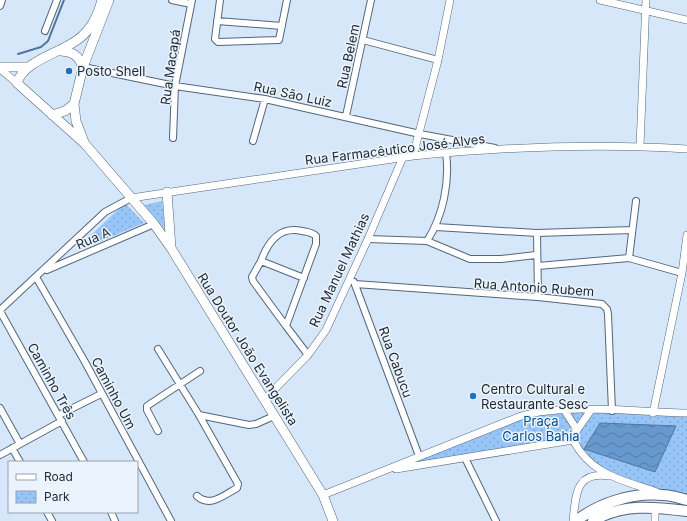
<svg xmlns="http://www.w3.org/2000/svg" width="687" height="521" font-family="Inter,sans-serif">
<defs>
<pattern id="park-dots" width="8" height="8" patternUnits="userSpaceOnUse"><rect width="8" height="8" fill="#97c5f8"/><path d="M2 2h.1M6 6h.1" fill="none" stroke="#82a9d5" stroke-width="1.8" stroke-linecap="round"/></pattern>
<pattern id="water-waves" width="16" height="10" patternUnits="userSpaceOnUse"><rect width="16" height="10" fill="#6798ce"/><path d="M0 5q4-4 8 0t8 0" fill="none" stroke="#547ca8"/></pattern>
</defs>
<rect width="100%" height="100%" fill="#d6e7fa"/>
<path fill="url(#park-dots)" d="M 162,201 L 165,229 L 144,205 Z
M 125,203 L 144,223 L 94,244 L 89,243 L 89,237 Z
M 536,411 L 687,414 L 687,497 C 664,493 618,481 598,467 C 589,461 581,447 574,439 L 386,470 Z"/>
<path fill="url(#water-waves)" stroke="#51769e" d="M 600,423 L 676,426 L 655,472 L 584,449 Z"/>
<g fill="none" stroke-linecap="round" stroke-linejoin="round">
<path stroke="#51769e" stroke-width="2" d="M 18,54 L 41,47 L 48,41 L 64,0"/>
<defs>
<path id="minor" d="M 172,0 L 191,4
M 220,0 L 215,39 L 218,42 L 279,40 L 287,0
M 0,6 L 2,0
M 217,21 L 282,26
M 45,31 L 57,0
M 363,40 L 438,60
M 83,67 L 175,86 L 265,99 L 420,134 L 495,148
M 346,116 L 371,0
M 173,138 L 175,86 L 192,0
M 253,141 L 265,99
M 436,227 L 537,233 L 632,230
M 537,233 L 538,297
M 368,239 L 427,241 C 443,216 450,182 446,153
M 427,241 L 470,259 L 501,259 L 536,255
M 629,258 L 636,201
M 261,261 C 268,242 279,226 302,231 C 307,232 312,232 316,236 L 316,244 L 286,326 L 308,355
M 538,266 L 629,258 L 682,273
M 47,270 L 154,224
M 36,277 L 85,362 L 171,521
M 354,282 L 419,456
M 355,284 L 538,297 L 602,304 L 607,309 L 608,314 L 612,411
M 0,310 L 105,212 L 131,198
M 0,311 L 84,462
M 286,326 L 253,281 L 252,277 L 261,261 L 304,278
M 158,349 L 199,415 L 238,484 L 237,488 C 224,495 210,508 197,496
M 0,408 L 20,444
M 59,415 L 101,394
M 199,415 L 249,425 L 256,424 L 274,416
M 158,431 L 147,410 L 147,406 L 200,371
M 12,448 L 20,462
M 0,455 L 62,421
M 465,458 L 496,521
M 47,512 L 52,521
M 111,512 L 115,521"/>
<path id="tertiary" d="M 600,0 L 687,20
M 0,69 L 17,83
M 640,146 L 646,0
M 413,156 L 438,60 L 450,0
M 131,198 L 413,156 C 504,147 596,143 687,149
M 264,400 L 308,355 L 326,330 L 368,239 L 403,157
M 591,410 L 577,430 L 573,440 C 591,475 622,480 657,492
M 565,411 L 577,430
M 653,413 L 682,273 L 687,235
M 396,469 L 573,440
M 323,495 L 521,416 C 568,403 637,412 687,413
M 573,521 C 576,495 575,471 609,476
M 655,521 L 655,507"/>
<path id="primary" d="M 102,0 C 99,11 95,22 87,31 C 69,53 25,57 17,83 L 85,144 L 154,224 L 171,248 L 323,495 L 333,521
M 61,51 C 73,52 78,55 83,67
M 0,67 L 28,67
M 74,104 L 76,121 L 84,142
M 52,115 L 65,111 L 74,104 L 83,67 L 109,0
M 167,192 L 171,248"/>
<path id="trunk" d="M 576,521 C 599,503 633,492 663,495 C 671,495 679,498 687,500
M 593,521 C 622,503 655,507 687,511"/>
</defs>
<use href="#minor" stroke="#54667b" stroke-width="8"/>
<use href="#tertiary" stroke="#54667b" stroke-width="8"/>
<use href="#primary" stroke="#54667b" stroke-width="10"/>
<use href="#trunk" stroke="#54667b" stroke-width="12"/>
<use href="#minor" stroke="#fff" stroke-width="6"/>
<use href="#tertiary" stroke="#fff" stroke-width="7"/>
<use href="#primary" stroke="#fff" stroke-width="9"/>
<use href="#trunk" stroke="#fff" stroke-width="10"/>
</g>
<g fill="#1e72c0" stroke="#ebf4fd" stroke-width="1.5">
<circle cx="69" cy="71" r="4"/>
<circle cx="473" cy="396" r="4"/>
</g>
<g text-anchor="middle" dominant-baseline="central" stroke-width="3" stroke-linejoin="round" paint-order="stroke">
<g font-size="13" fill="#1f272f" stroke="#ebf4fd">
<text transform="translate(348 56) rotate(-78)">Rua Belem</text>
<text transform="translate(170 67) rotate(-82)">Rua Macapá</text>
<text transform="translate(293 94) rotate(12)">Rua São Luiz</text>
<text transform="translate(395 149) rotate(-7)">Rua Farmacêutico José Alves</text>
<text transform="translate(93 238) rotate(-23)">Rua A</text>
<text transform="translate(339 270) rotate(-65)">Rua Manuel Mathias</text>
<text transform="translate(534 287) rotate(4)">Rua Antonio Rubem</text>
<text transform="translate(248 349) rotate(58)">Rua Doutor João Evangelista</text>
<text transform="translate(396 362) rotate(70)">Rua Cabucu</text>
<text transform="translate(52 381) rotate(61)">Caminho Três</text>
<text transform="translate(114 393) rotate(62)">Caminho Um</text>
</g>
<g font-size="13" fill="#1f272f" stroke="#ebf4fd" text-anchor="start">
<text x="77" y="71">Posto Shell</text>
<text x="481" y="389">Centro Cultural e<tspan x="481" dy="15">Restaurante Sesc</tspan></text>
</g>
<g font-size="13" fill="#015294" stroke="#ebf4fd">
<text x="541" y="421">Praça<tspan x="541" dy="15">Carlos Bahia</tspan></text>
</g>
</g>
<rect x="8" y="461" width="130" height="52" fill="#ebf4fd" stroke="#99a2ab"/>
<rect x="16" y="474" width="20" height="6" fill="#ffffff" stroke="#99a2ab"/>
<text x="44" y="481" font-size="12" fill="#1f272f">Road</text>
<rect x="16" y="491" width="20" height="12" fill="url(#park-dots)" stroke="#99a2ab"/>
<text x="44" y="501" font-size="12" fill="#1f272f">Park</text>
</svg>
